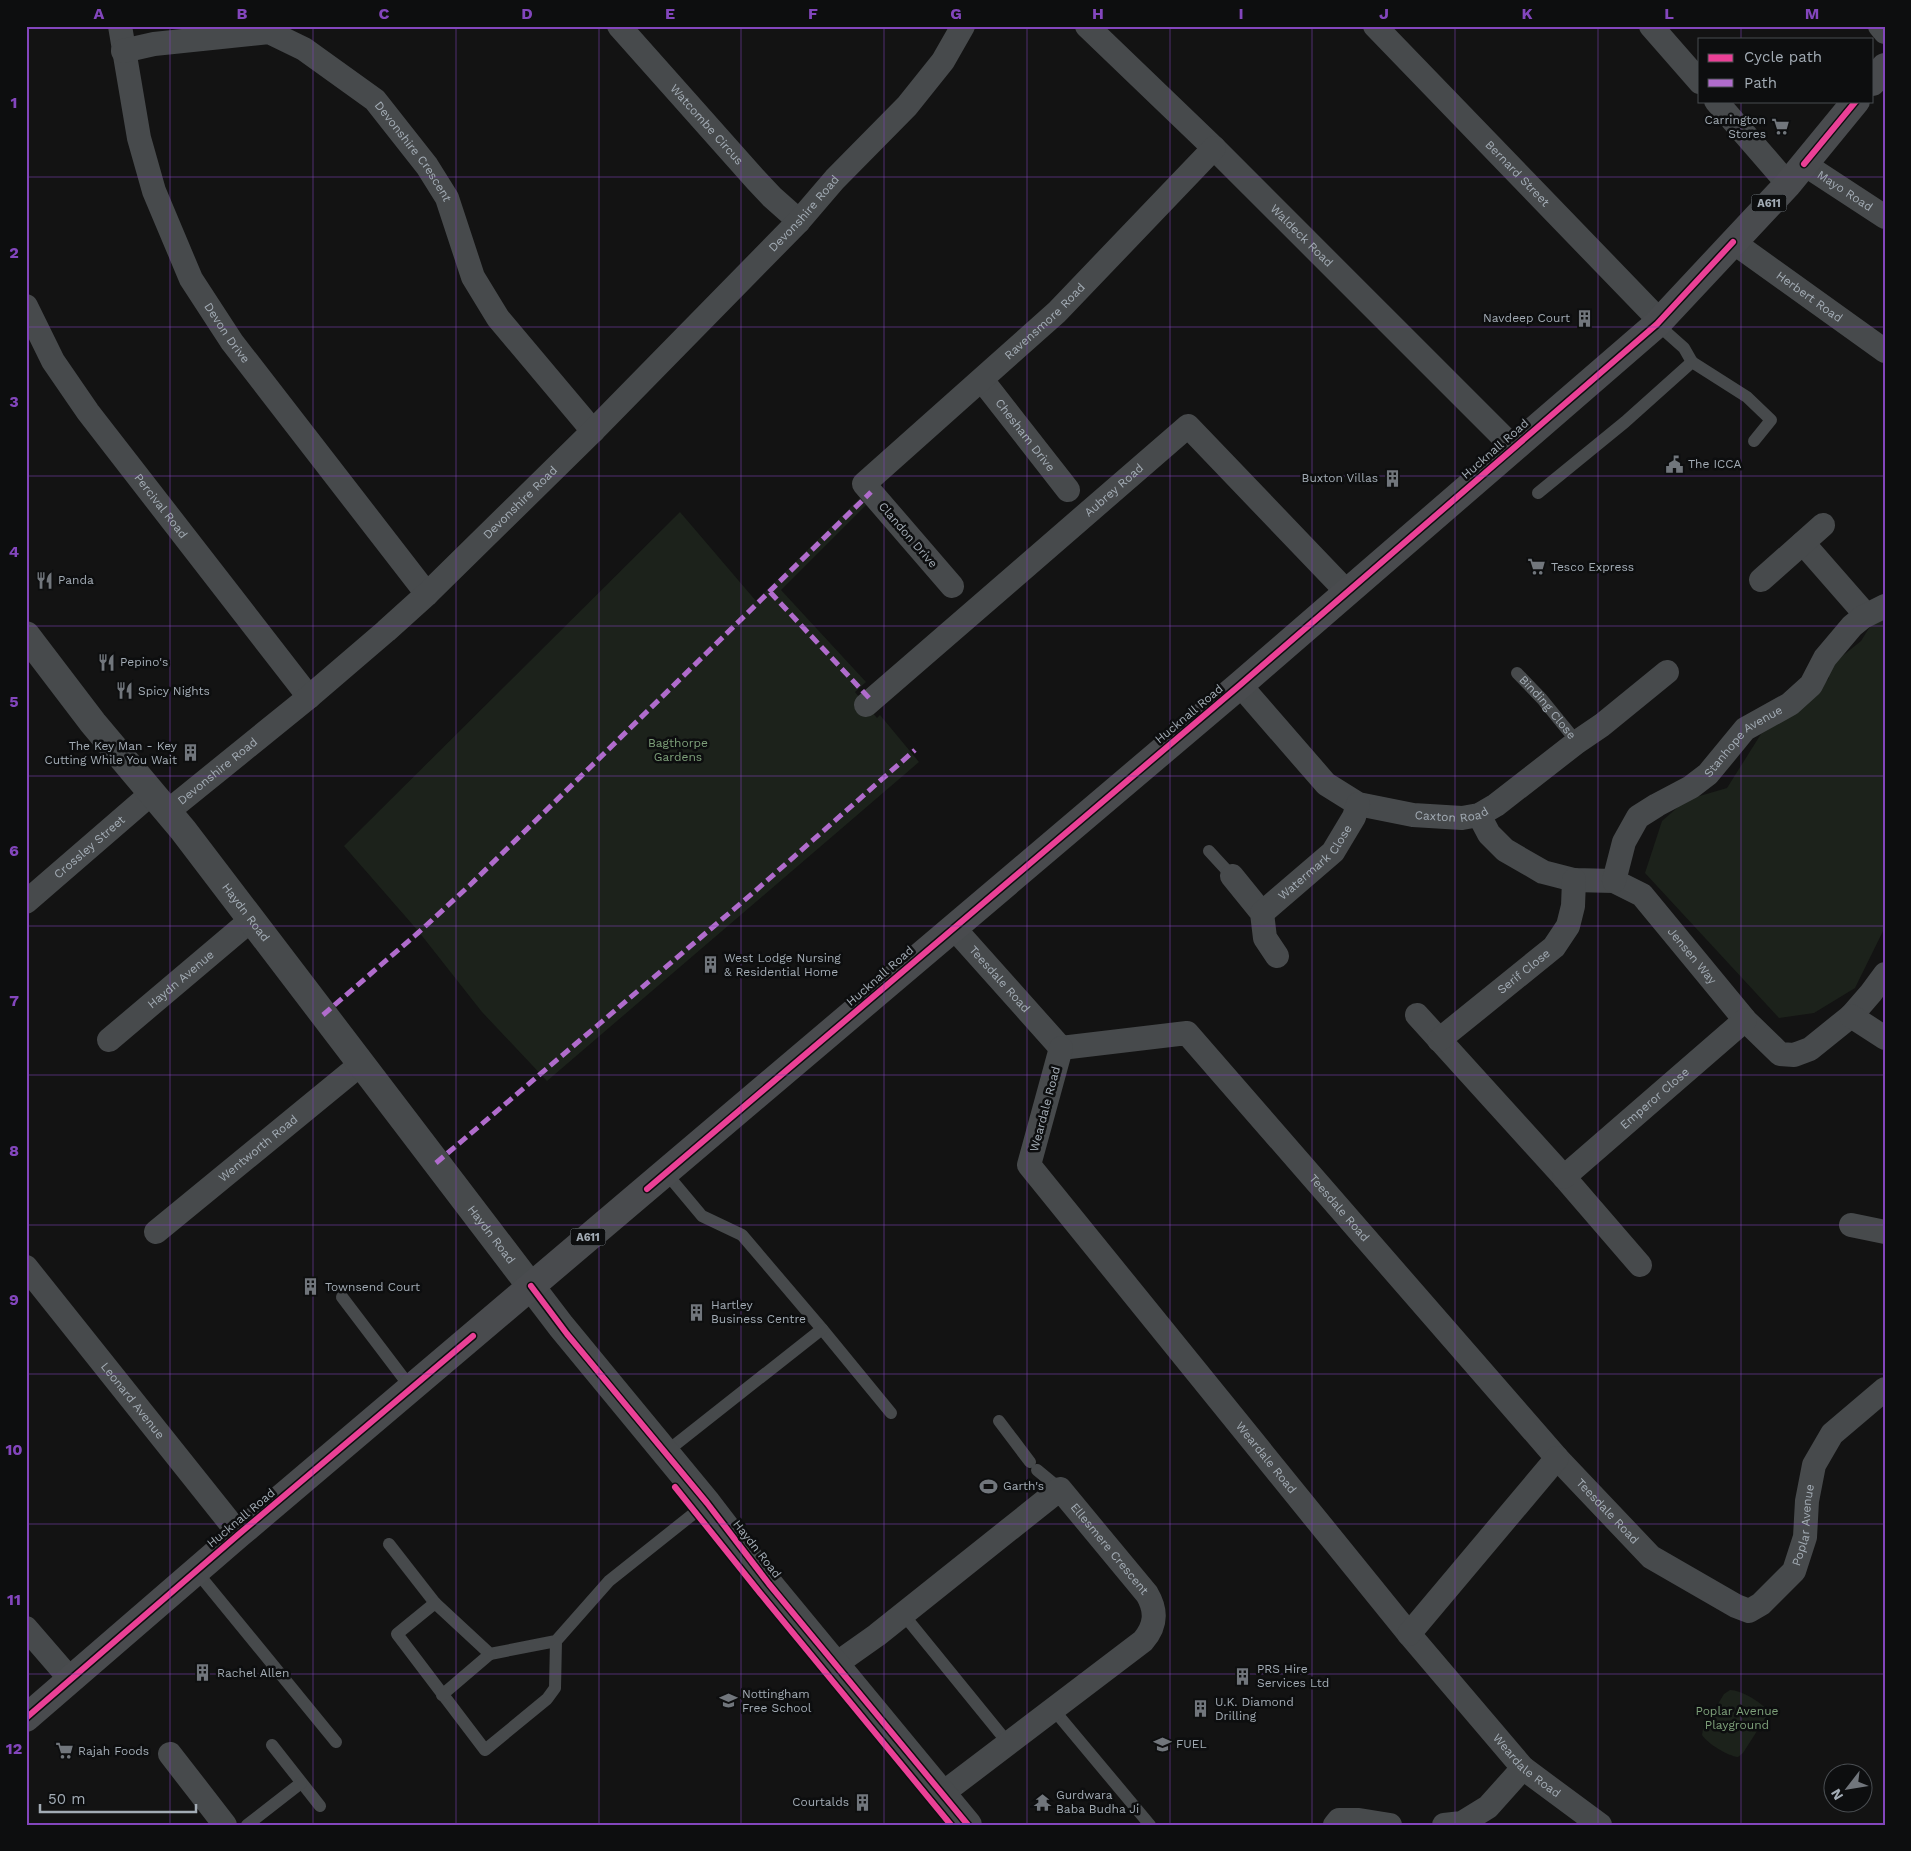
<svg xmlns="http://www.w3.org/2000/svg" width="1911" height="1851" font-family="'Work Sans',sans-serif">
<rect width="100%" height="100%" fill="#131313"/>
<path fill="#1c221b" d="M 860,498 L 866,505 L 781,590 L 866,682 L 855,692 L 877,718 L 880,715 L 919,762 L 547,1081 L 482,1012 L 419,932 L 344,846 L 680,512 L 756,601 Z
M 1885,618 L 1885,927 L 1855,988 L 1814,1013 L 1779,1018 L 1645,873 L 1662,821 L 1686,800 L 1727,788 L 1761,734 L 1804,706 L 1829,678 L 1825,670 L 1861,641 L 1874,620 Z
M 1730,1690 C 1741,1690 1761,1702 1767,1710 L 1766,1717 L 1743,1753 L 1738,1757 C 1728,1756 1708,1744 1702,1735 L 1703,1729 L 1724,1694 Z"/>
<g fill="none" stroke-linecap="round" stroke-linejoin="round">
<g stroke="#474a4c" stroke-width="12">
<path d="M 1657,324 L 1684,348 L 1692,362"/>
<path d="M 1538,493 L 1625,422 L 1692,362 L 1747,397 L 1771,420 L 1754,441"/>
<path id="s1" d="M 1517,673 L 1542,699 L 1577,742"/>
<path d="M 1209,851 L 1232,876"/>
<path d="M 666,1173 L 702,1216 L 742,1235 L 822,1329 L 891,1413"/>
<path d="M 342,1297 L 411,1388"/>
<path d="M 999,1421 L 1030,1462"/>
<path d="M 666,1452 L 822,1329"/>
<path d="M 1037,1470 L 1060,1489"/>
<path d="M 389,1544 L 435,1603"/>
<path d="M 196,1571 L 336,1742"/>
<path d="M 903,1614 L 1008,1743"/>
<path d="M 556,1641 L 490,1654 L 435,1603 L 397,1634 L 485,1750 L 547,1699 L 555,1688 L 556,1641 L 609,1581 L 707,1503"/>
<path d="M 442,1695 L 490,1654"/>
<path d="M 1053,1709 L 1150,1825"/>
<path d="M 272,1745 L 320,1806"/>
<path d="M 247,1825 L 301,1783"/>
</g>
<g stroke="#474a4c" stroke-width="24">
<path id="s2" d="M 120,26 L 139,138 L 154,191 L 191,279 L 232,342 L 427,594"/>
<path id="s3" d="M 619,26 L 756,180 L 772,197 L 799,221"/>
<path id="s4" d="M 1087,26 L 1214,148 L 1514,448"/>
<path id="s5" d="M 1375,26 L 1660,321"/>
<path d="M 1651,26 L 1700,82"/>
<path d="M 1880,26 L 1885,32"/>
<path id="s6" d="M 123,51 L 154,44 L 269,32 L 304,49 L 375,100 L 427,166 L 447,198 L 473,277 L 498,318 L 593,431"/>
<path d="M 1716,101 L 1788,184"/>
<path id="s7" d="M 1804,164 L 1885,217"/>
<path id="s8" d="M 1733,242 L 1885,351"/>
<path id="s9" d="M 26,306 L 53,361 L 88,412 L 309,697"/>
<path id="s10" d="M 982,380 L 1068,490"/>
<path d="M 1803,543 L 1866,615"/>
<path d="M 1761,580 L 1823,525"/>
<path id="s11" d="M 952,586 L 864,484 L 1057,312 L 1214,148"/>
<path id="s12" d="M 1240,685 L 1326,784 L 1358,804 L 1413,815 L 1462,818 L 1479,815 L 1496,805 L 1577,742 L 1602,725 L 1667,672"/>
<path id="s13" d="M 866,705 L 1188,426 L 1347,592"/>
<path id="s14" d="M 167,812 L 309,697 L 386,631 L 427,594 L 593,431 L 799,221 L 835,179 L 907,106 L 943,61 L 963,26"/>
<path id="s15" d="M 1479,815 L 1489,834 L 1505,850 L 1543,872 L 1574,880 L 1614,881 L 1642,895 L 1745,1020 L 1780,1054 L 1794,1055 L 1810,1049 L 1851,1016 L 1871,993 L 1885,974"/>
<path d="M 1232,876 L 1262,913 L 1265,938 L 1277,956"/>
<path id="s16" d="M 1614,881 L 1624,842 L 1638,817 L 1657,805 L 1691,787 L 1708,774 L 1745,729 L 1790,704 L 1811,685 L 1825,658 L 1852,626 L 1863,617 L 1885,606"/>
<path id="s17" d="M 26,902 L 152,793"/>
<path id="s18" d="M 1262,913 L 1333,852 L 1354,817 L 1358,804"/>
<path id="s19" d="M 953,927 L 1061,1048 L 1187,1033 L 1557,1458 L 1651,1557 L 1736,1606 L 1749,1611 L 1761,1604 L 1794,1571 L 1805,1537 L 1807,1501 L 1814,1465 L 1832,1434 L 1885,1389"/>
<path d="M 1417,1015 L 1564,1177 L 1640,1265"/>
<path d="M 1851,1016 L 1885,1038"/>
<path id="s20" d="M 109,1040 L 251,920"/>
<path id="s21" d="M 1439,1040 L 1554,947 L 1568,926 L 1573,906 L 1574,880"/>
<path id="s22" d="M 1061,1048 L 1029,1165 L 1409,1634 L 1523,1768 L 1600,1825"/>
<path id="s23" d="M 1564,1177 L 1745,1020"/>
<path d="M 1851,1225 L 1885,1232"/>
<path id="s24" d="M 156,1232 L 361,1064"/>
<path id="s25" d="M 26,1267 L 239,1534"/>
<path d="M 26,1628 L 71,1680"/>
<path d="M 1409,1634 L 1557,1458"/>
<path id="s26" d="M 836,1664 L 877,1635 L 1060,1489 L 1147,1594 C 1157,1611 1156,1626 1143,1641 L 943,1793"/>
<path d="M 170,1754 L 225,1825"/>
<path d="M 1335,1825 L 1339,1820 L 1359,1820 L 1390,1825"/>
<path d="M 1444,1825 L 1462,1823 L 1488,1807 L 1523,1768"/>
</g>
<path stroke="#474a4c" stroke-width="28" id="s27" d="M 26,635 L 93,723 L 183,830 L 561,1326 L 707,1503 L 769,1584 L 968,1825"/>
<path stroke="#494b4e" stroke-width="28" d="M 1872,82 L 1885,67
M 26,1718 L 239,1534 L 1240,685 L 1657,324 L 1788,184 L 1856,101"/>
<path stroke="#b06ccc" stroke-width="5" stroke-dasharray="10 5" stroke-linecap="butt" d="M 770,592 L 871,700
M 323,1015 L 419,932 L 470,885 L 871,492
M 436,1163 L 754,892 L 915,750"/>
<defs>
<path id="cycleway" d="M 1804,164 L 1856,101
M 647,1189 L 1240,685 L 1657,324 L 1733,242
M 531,1286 L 567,1334 L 707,1503 L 769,1584 L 968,1825
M 675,1487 L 760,1593 L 951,1825
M 26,1718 L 239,1534 L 473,1336"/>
</defs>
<use href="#cycleway" stroke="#0d0e0f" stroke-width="9"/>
<use href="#cycleway" stroke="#ea4096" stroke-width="6"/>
</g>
<path fill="none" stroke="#8346bd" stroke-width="1" stroke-opacity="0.55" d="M 170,26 L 170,1825M 313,26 L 313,1825M 456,26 L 456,1825M 599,26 L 599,1825M 741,26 L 741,1825M 884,26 L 884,1825M 1027,26 L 1027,1825M 1170,26 L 1170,1825M 1312,26 L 1312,1825M 1455,26 L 1455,1825M 1598,26 L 1598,1825M 1741,26 L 1741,39M 1741,101 L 1741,1825M 26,177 L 1885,177M 26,327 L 1885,327M 26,476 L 1885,476M 26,626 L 1885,626M 26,776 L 1885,776M 26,926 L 1885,926M 26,1075 L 1885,1075M 26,1225 L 1885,1225M 26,1374 L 1885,1374M 26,1524 L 1885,1524M 26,1674 L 1885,1674"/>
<defs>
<symbol id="supermarket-bare" viewBox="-9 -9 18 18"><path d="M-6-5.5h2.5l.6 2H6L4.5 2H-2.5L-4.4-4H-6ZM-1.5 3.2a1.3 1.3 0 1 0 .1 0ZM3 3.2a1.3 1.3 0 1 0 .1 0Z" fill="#71767c" stroke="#0d0e0f" stroke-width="2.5" paint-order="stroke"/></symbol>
<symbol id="building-bare" viewBox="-9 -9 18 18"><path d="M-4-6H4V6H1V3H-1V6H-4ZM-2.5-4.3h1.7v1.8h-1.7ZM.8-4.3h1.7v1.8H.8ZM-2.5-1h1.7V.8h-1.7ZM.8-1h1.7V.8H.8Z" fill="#71767c" stroke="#0d0e0f" stroke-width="2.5" paint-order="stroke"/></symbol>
<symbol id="civic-bare" viewBox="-9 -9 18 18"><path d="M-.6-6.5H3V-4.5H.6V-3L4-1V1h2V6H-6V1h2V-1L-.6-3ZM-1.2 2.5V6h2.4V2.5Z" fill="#71767c" stroke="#0d0e0f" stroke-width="2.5" paint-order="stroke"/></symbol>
<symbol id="restaurant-bare" viewBox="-9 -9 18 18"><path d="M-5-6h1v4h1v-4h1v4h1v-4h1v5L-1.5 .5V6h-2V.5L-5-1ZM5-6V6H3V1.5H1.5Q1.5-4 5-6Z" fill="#71767c" stroke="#0d0e0f" stroke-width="2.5" paint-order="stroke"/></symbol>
<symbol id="stadium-bare" viewBox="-9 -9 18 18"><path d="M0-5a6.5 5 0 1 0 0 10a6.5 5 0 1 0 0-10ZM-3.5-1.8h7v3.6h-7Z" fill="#71767c" stroke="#0d0e0f" stroke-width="2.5" paint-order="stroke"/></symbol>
<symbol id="school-bare" viewBox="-9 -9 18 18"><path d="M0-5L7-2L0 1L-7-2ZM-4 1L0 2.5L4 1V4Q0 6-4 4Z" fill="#71767c" stroke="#0d0e0f" stroke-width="2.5" paint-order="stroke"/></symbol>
<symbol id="temple-bare" viewBox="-9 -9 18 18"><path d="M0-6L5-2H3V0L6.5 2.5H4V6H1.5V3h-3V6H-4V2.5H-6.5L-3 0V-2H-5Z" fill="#71767c" stroke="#0d0e0f" stroke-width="2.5" paint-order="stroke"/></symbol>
</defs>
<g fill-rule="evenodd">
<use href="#supermarket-bare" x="1768" y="114" width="25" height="25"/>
<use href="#building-bare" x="1572" y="306" width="25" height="25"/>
<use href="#civic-bare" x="1662" y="452" width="25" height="25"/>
<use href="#building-bare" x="1380" y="466" width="25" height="25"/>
<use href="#supermarket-bare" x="1524" y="554" width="25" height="25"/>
<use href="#restaurant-bare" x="32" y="568" width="25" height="25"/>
<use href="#restaurant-bare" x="94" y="650" width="25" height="25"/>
<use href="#restaurant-bare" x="112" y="678" width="25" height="25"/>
<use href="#building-bare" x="178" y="740" width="25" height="25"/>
<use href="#building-bare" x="698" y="952" width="25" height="25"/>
<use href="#building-bare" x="298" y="1274" width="25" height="25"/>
<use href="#building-bare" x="684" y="1300" width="25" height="25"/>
<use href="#stadium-bare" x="976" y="1474" width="25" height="25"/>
<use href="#building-bare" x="190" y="1660" width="25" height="25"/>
<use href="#building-bare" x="1230" y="1664" width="25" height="25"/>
<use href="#school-bare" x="716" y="1688" width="25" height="25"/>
<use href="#building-bare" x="1188" y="1696" width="25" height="25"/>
<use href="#school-bare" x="1150" y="1732" width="25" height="25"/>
<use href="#supermarket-bare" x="52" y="1738" width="25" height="25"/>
<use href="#building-bare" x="850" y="1790" width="25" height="25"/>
<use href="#temple-bare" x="1030" y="1790" width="25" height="25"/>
</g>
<g text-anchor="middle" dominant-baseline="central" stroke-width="5" stroke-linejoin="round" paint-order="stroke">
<g fill="#0d0e0f" stroke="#767d83" stroke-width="1">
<rect x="1751.5" y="194.5" width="35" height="17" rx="4"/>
<rect x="570.5" y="1228.5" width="35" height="17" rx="4"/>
</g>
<g font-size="11" font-weight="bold" fill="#a3acb5">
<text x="1769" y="203">A611</text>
<text x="588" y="1237">A611</text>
</g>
<g font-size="12" fill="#a3acb5" stroke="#0d0e0f" text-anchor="start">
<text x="1766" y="120" text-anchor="end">Carrington<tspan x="1766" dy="14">Stores</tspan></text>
<text x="1570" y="318" text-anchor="end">Navdeep Court</text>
<text x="1688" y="464">The ICCA</text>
<text x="1378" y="478" text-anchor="end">Buxton Villas</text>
<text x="1551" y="567">Tesco Express</text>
<text x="58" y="580">Panda</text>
<text x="120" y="662">Pepino's</text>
<text x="138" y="691">Spicy Nights</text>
<text x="177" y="746" text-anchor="end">The Key Man - Key<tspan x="177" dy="14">Cutting While You Wait</tspan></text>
<text x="724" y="958">West Lodge Nursing<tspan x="724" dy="14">&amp; Residential Home</tspan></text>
<text x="325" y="1287">Townsend Court</text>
<text x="711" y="1305">Hartley<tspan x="711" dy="14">Business Centre</tspan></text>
<text x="1003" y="1486">Garth's</text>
<text x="1257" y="1669">PRS Hire<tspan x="1257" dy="14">Services Ltd</tspan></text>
<text x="217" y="1673">Rachel Allen</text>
<text x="742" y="1694">Nottingham<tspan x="742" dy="14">Free School</tspan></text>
<text x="1215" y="1702">U.K. Diamond<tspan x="1215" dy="14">Drilling</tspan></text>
<text x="1176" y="1744">FUEL</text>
<text x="78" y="1751">Rajah Foods</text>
<text x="1056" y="1795">Gurdwara<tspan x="1056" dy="14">Baba Budha Ji</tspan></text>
<text x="849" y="1802" text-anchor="end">Courtalds</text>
</g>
<g font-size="12" fill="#a3acb5" stroke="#0d0e0f">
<text stroke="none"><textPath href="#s3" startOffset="132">Watcombe Circus</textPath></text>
<text stroke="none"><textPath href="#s6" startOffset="338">Devonshire Crescent</textPath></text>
<text stroke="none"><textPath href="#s5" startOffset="205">Bernard Street</textPath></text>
<text stroke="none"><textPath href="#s7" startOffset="49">Mayo Road</textPath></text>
<text stroke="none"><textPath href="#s14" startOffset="875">Devonshire Road</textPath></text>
<text stroke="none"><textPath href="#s4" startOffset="300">Waldeck Road</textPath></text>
<text stroke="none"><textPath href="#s8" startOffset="94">Herbert Road</textPath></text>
<text stroke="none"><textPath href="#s11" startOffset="378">Ravensmore Road</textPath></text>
<text stroke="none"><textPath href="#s2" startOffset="329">Devon Drive</textPath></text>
<text stroke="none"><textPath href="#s10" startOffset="70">Chesham Drive</textPath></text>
<text transform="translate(1495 449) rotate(-41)">Hucknall Road</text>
<text stroke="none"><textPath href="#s13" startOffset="328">Aubrey Road</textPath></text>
<text stroke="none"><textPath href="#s14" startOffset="470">Devonshire Road</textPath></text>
<text stroke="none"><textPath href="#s9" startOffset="242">Percival Road</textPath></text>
<text transform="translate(908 535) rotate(49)">Clandon Drive</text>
<text stroke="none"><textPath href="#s1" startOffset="46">Binding Close</textPath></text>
<text transform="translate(1189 714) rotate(-40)">Hucknall Road</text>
<text stroke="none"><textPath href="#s16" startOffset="200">Stanhope Avenue</textPath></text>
<text stroke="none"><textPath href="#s14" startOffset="65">Devonshire Road</textPath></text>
<text stroke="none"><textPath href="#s12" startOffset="264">Caxton Road</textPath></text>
<text stroke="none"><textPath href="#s17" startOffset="84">Crossley Street</textPath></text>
<text stroke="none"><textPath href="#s18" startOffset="74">Watermark Close</textPath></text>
<text stroke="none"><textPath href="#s27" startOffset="354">Haydn Road</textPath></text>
<text stroke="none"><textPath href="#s15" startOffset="270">Jensen Way</textPath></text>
<text stroke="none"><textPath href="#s21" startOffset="109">Serif Close</textPath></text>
<text transform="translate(880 976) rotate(-41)">Hucknall Road</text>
<text stroke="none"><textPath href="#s20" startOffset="94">Haydn Avenue</textPath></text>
<text stroke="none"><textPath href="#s19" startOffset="70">Teesdale Road</textPath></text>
<text stroke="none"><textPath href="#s23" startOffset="120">Emperor Close</textPath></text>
<text transform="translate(1045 1109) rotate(-75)">Weardale Road</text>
<text stroke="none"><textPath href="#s24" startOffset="132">Wentworth Road</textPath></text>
<text stroke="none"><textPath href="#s19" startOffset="521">Teesdale Road</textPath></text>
<text stroke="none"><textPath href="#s27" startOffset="759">Haydn Road</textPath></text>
<text stroke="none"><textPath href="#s25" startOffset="171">Leonard Avenue</textPath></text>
<text stroke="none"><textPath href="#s22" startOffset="498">Weardale Road</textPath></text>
<text stroke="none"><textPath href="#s19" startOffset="926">Teesdale Road</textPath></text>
<text transform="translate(241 1518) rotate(-40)">Hucknall Road</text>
<text stroke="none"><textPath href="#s19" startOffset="1209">Poplar Avenue</textPath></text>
<text transform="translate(757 1549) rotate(52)">Haydn Road</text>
<text stroke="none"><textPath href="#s26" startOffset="362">Ellesmere Crescent</textPath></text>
<text stroke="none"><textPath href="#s22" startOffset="902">Weardale Road</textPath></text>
</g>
<g font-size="12" fill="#7ea07a" stroke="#0d0e0f">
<text x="678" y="743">Bagthorpe<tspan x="678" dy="14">Gardens</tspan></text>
<text x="1737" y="1711">Poplar Avenue<tspan x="1737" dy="14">Playground</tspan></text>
</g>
</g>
<rect width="1911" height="1851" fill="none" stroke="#0d0e0f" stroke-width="55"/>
<rect x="1698" y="38" width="175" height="65" fill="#0d0e0f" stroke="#494d51"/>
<rect x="1708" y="54" width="25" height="8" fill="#ea4096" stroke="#494d51"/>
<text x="1744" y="62" font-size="15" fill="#a3acb5">Cycle path</text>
<rect x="1708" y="79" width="25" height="8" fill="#b06ccc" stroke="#494d51"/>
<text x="1744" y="88" font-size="15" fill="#a3acb5">Path</text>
<g transform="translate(1848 1788) rotate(239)"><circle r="24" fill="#0d0e0f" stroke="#494d51"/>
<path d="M0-4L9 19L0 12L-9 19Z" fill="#71767c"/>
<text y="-8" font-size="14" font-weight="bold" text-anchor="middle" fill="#a3acb5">N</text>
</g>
<path d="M40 1804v8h156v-8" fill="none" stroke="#a3acb5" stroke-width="2.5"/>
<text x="48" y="1804" font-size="15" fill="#a3acb5" stroke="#0d0e0f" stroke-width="4" paint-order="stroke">50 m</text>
<rect x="28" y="28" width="1856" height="1796" fill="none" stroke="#8346bd" stroke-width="2"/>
<g font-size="16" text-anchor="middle" font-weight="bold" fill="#8346bd">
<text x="99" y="19">A</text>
<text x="242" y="19">B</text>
<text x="384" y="19">C</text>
<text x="527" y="19">D</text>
<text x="670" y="19">E</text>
<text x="813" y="19">F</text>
<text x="956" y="19">G</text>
<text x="1098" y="19">H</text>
<text x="1241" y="19">I</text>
<text x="1384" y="19">J</text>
<text x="1527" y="19">K</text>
<text x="1669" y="19">L</text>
<text x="1812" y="19">M</text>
<text x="14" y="108">1</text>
<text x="14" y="258">2</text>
<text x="14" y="407">3</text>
<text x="14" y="557">4</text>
<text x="14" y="707">5</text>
<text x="14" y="856">6</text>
<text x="14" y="1006">7</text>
<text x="14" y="1156">8</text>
<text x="14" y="1305">9</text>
<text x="14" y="1455">10</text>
<text x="14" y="1605">11</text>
<text x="14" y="1754">12</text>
</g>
</svg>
